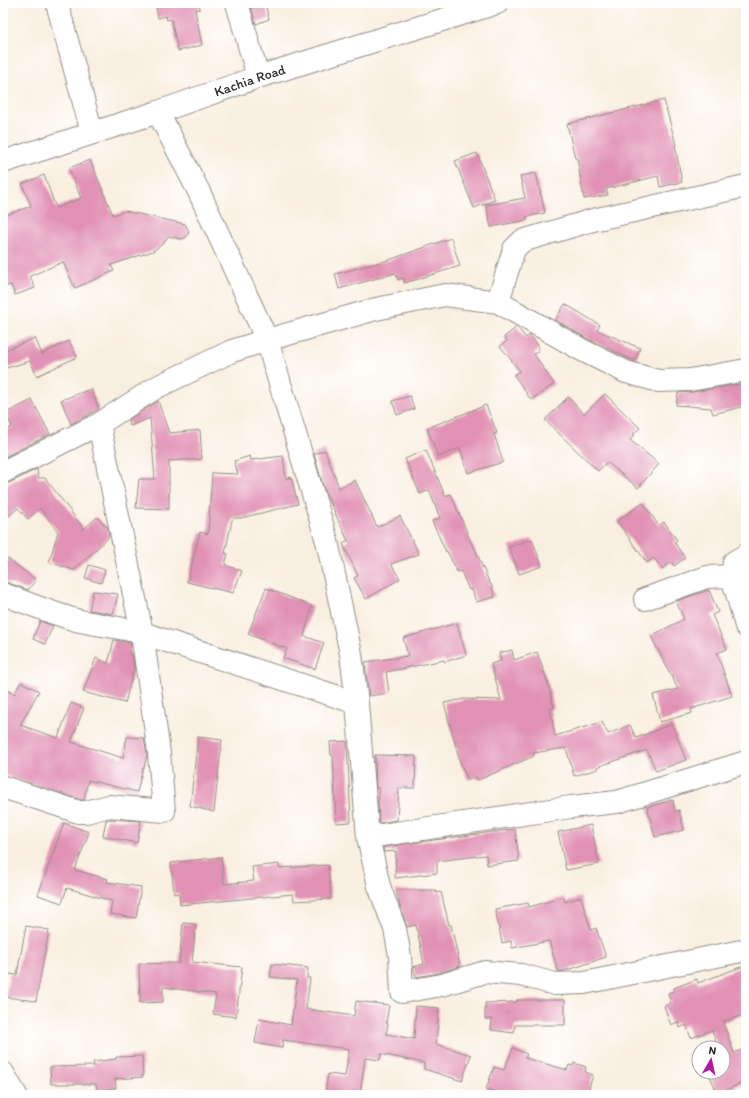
<svg xmlns="http://www.w3.org/2000/svg" width="749" height="1098" font-family="Itim,sans-serif">
<rect width="100%" height="100%" fill="#fff"/>
<filter id="ink" filterUnits="userSpaceOnUse"><feTurbulence type="fractalNoise" baseFrequency=".025" numOctaves="2"/><feDisplacementMap in="SourceGraphic" scale="8" xChannelSelector="R" yChannelSelector="G"/><feConvolveMatrix kernelMatrix="1 2 1 2 8 2 1 2 1" color-interpolation-filters="sRGB"/></filter>
<filter id="wash" filterUnits="userSpaceOnUse"><feTurbulence type="fractalNoise" baseFrequency=".012" numOctaves="4" result="noise"/><feDisplacementMap in="SourceGraphic" scale="16" xChannelSelector="R" yChannelSelector="G"/><feGaussianBlur stdDeviation="0.9" result="paint"/><feColorMatrix in="noise" values="0 0 0 0 0 0 0 0 0 0 0 0 0 0 0 0 0 1.4 0 .05"/><feComposite in="paint" operator="in"/></filter>
<g filter="url(#wash)">
<rect width="100%" height="100%" fill="#f9efe0"/>
<g id="blocks">
<path fill="#e191b3" d="M 155,3 L 199,3 L 200,9 L 195,10 L 202,45 L 178,51 L 171,19 L 167,20 L 166,16 L 158,18 Z
M 265,3 L 269,19 L 256,24 L 251,7 Z
M 664,100 L 676,145 L 675,145 L 682,182 L 660,187 L 658,176 L 606,189 L 608,195 L 584,199 L 577,158 L 575,158 L 567,124 Z
M 477,153 L 495,200 L 474,208 L 455,161 Z
M 90,160 L 113,215 L 125,211 L 185,224 L 189,231 L 188,235 L 185,238 L 181,239 L 168,236 L 164,243 L 153,251 L 111,265 L 114,271 L 75,288 L 63,262 L 30,276 L 35,288 L 15,295 L 11,285 L 3,287 L 3,216 L 31,206 L 22,184 L 44,175 L 56,208 L 81,198 L 69,168 Z
M 536,173 L 545,213 L 526,217 L 527,220 L 491,227 L 486,205 L 525,198 L 520,176 Z
M 451,238 L 460,266 L 405,283 L 403,278 L 398,280 L 395,273 L 339,289 L 335,274 L 389,260 Z
M 565,304 L 600,325 L 597,330 L 640,348 L 635,361 L 588,339 L 555,320 Z
M 517,327 L 526,338 L 530,335 L 538,345 L 538,351 L 534,354 L 554,384 L 531,400 L 514,375 L 520,371 L 500,346 L 507,341 L 504,337 Z
M 35,338 L 42,354 L 69,341 L 77,357 L 37,376 L 30,361 L 3,369 L 3,351 Z
M 746,383 L 746,406 L 713,414 L 711,408 L 676,405 L 678,393 L 692,392 Z
M 91,389 L 99,409 L 71,424 L 61,400 Z
M 605,394 L 640,428 L 633,434 L 635,435 L 630,440 L 659,464 L 638,488 L 607,462 L 598,471 L 545,420 L 568,397 L 584,414 Z
M 410,396 L 414,409 L 397,415 L 392,401 Z
M 32,400 L 50,434 L 3,458 L 3,431 L 12,427 L 6,413 Z
M 158,401 L 169,433 L 200,430 L 202,459 L 169,461 L 169,509 L 136,508 L 139,479 L 155,479 L 150,418 L 130,426 L 128,420 Z
M 486,405 L 497,433 L 494,434 L 503,462 L 468,473 L 460,448 L 438,457 L 427,428 Z
M 325,450 L 339,488 L 355,480 L 377,527 L 400,516 L 419,554 L 391,564 L 400,579 L 366,599 L 354,578 L 358,576 L 343,544 L 348,541 L 324,489 L 314,454 Z
M 426,450 L 445,496 L 451,494 L 473,547 L 474,547 L 490,584 L 491,584 L 495,597 L 476,602 L 472,589 L 469,590 L 461,571 L 457,572 L 447,551 L 446,552 L 432,521 L 440,518 L 429,490 L 420,494 L 405,459 Z
M 250,456 L 251,460 L 283,456 L 286,479 L 291,477 L 298,504 L 241,518 L 234,518 L 232,520 L 225,553 L 228,554 L 225,565 L 242,571 L 233,593 L 187,582 L 200,532 L 208,534 L 212,473 L 238,474 L 234,461 Z
M 37,469 L 38,478 L 45,478 L 84,529 L 97,517 L 108,528 L 109,537 L 74,570 L 49,562 L 58,532 L 40,508 L 28,519 L 18,508 L 3,521 L 3,484 L 9,483 Z
M 643,503 L 659,526 L 664,522 L 677,540 L 674,542 L 685,558 L 674,566 L 671,562 L 662,569 L 654,558 L 647,563 L 617,521 Z
M 532,539 L 542,566 L 519,574 L 509,547 Z
M 3,555 L 36,580 L 28,590 L 3,581 Z
M 89,565 L 105,570 L 101,583 L 85,578 Z
M 266,588 L 312,606 L 304,636 L 324,643 L 315,669 L 283,658 L 287,649 L 248,634 Z
M 709,590 L 718,612 L 712,615 L 727,649 L 717,653 L 732,696 L 691,709 L 692,713 L 660,722 L 653,695 L 678,689 L 651,636 L 684,619 L 676,601 Z
M 93,591 L 118,594 L 113,614 L 89,610 Z
M 40,621 L 53,626 L 45,644 L 33,639 Z
M 457,623 L 466,655 L 445,662 L 444,660 L 386,672 L 389,693 L 369,696 L 365,662 L 408,656 L 403,638 Z
M 114,640 L 131,643 L 129,654 L 132,654 L 134,669 L 125,703 L 83,692 L 96,658 L 108,663 Z
M 512,650 L 514,660 L 537,652 L 548,683 L 554,708 L 550,709 L 555,736 L 602,722 L 608,734 L 630,725 L 636,738 L 672,724 L 686,760 L 656,771 L 647,750 L 597,767 L 598,769 L 574,776 L 566,748 L 533,753 L 534,756 L 478,780 L 476,777 L 468,780 L 461,765 L 444,703 L 464,699 L 501,700 L 491,664 L 501,661 L 499,653 Z
M 21,682 L 39,691 L 20,725 L 58,738 L 71,703 L 84,708 L 71,742 L 123,758 L 127,737 L 144,738 L 147,754 L 144,768 L 143,768 L 137,792 L 88,780 L 84,800 L 81,800 L 3,775 L 3,688 L 14,694 Z
M 198,737 L 222,740 L 214,812 L 190,806 Z
M 347,741 L 351,822 L 336,823 L 333,755 L 331,755 L 330,742 Z
M 375,755 L 416,756 L 415,788 L 399,788 L 397,820 L 379,823 L 378,803 L 379,788 L 376,788 Z
M 673,800 L 675,811 L 679,810 L 684,830 L 655,837 L 647,807 Z
M 110,819 L 141,821 L 137,843 L 103,836 L 106,820 Z
M 64,823 L 89,832 L 75,870 L 108,879 L 107,882 L 141,887 L 136,918 L 110,914 L 112,901 L 67,888 L 62,903 L 38,895 Z
M 591,825 L 599,864 L 566,870 L 558,832 Z
M 515,829 L 519,861 L 487,865 L 486,855 L 437,861 L 437,873 L 395,878 L 396,851 L 384,852 L 383,847 Z
M 221,857 L 224,884 L 254,881 L 252,867 L 279,864 L 279,868 L 328,865 L 331,899 L 294,901 L 293,894 L 180,905 L 179,893 L 174,894 L 171,863 Z
M 396,890 L 436,890 L 436,893 L 441,892 L 449,925 L 451,925 L 460,966 L 439,973 L 416,977 L 413,967 L 424,964 L 416,925 L 407,927 L 400,906 Z
M 564,897 L 565,902 L 581,897 L 591,930 L 596,928 L 606,957 L 580,966 L 564,971 L 558,971 L 549,941 L 512,948 L 511,941 L 502,943 L 495,909 L 528,903 L 529,907 Z
M 183,923 L 196,924 L 192,962 L 242,967 L 236,1017 L 213,1014 L 216,994 L 163,987 L 163,1002 L 140,1003 L 139,964 L 179,963 Z
M 26,926 L 49,930 L 36,1001 L 6,997 L 9,974 L 17,975 Z
M 272,964 L 308,968 L 307,978 L 310,978 L 306,1009 L 354,1016 L 356,1001 L 389,1005 L 386,1023 L 388,1024 L 386,1034 L 414,1039 L 416,1006 L 439,1008 L 436,1044 L 471,1055 L 462,1081 L 424,1069 L 424,1063 L 381,1054 L 380,1060 L 365,1058 L 360,1095 L 325,1094 L 328,1074 L 345,1076 L 349,1049 L 283,1040 L 282,1048 L 255,1043 L 259,1019 L 291,1025 L 297,980 L 270,977 Z
M 746,965 L 746,1014 L 723,1022 L 734,1053 L 746,1048 L 746,1081 L 718,1094 L 708,1072 L 723,1072 L 723,1048 L 718,1048 L 712,1030 L 691,1038 L 686,1025 L 680,1028 L 678,1022 L 671,1025 L 664,1006 L 671,1003 L 668,993 L 675,991 L 674,988 L 697,979 L 698,983 Z
M 517,1000 L 565,1000 L 565,1025 L 515,1025 L 514,1033 L 491,1030 L 492,1019 L 485,1019 L 485,1003 L 517,1002 Z
M 513,1048 L 527,1054 L 525,1058 L 567,1070 L 569,1065 L 573,1066 L 574,1063 L 586,1067 L 585,1072 L 593,1075 L 587,1095 L 506,1095 L 486,1089 L 494,1067 L 504,1070 Z
M 142,1056 L 143,1077 L 115,1079 L 116,1088 L 97,1090 L 96,1084 L 51,1084 L 50,1067 L 94,1066 L 93,1062 L 116,1059 L 116,1057 Z"/>
</g>
</g>
<g filter="url(#ink)">
<use href="#blocks" fill-opacity="0" stroke="#928d86" stroke-width="1"/>
<g fill="none" stroke-linecap="round" stroke-linejoin="round">
<defs>
<path id="minor" d="M 57,3 L 92,133
M 237,3 L 258,77
M 158,112 L 199,192 L 267,340 L 327,541 L 351,654 L 357,703 L 368,837 L 379,886 L 395,929 L 400,956 L 402,992 L 442,985 L 485,972 L 521,975 L 555,984 L 584,983 L 746,950
M 498,302 L 514,249 L 522,241 L 593,220 L 746,186
M 3,472 L 99,424 L 157,387 L 232,351 L 267,340 L 376,309 L 445,295 L 498,302 L 582,350 L 626,372 L 658,381 L 690,380 L 746,370
M 746,555 L 734,562 L 732,576 L 746,626
M 3,594 C 27,603 51,613 76,620 C 97,625 120,627 142,633 L 357,703
M 645,599 L 707,577 L 732,576
M 3,787 L 79,812 L 86,812 L 109,806 L 164,811 L 159,753 L 142,633 L 99,424
M 368,837 L 571,807 L 617,802 L 746,762
M 3,1073 L 16,1095"/>
<g id="highway">
<path id="s1" d="M 3,162 L 158,112 L 258,77 L 497,3"/>
</g>
</defs>
<use href="#minor" stroke="#928d86" stroke-width="24"/>
<use href="#highway" stroke="#928d86" stroke-width="24"/>
<use href="#minor" stroke="#fff" stroke-width="22"/>
<use href="#highway" stroke="#fff" stroke-width="22"/>
</g>
</g>
<g text-anchor="middle" dominant-baseline="central" stroke-width="3.5" stroke-linejoin="round" paint-order="stroke">
<g font-size="14" fill="#2b2b2b" stroke="#fff">
<text stroke="none"><textPath href="#s1" startOffset="260">Kachia Road</textPath></text>
</g>
</g>
<rect width="749" height="1098" fill="none" stroke="#fff" stroke-width="16"/>
<g transform="translate(711 1060) rotate(9)"><circle r="19" fill="#ffffff" stroke="#aaaaaa"/>
<path d="M0-3L7 15L0 10L-7 15Z" fill="#b5179e"/>
<text y="-6" font-size="11" font-weight="bold" text-anchor="middle" fill="#2b2b2b">N</text>
</g>
</svg>
